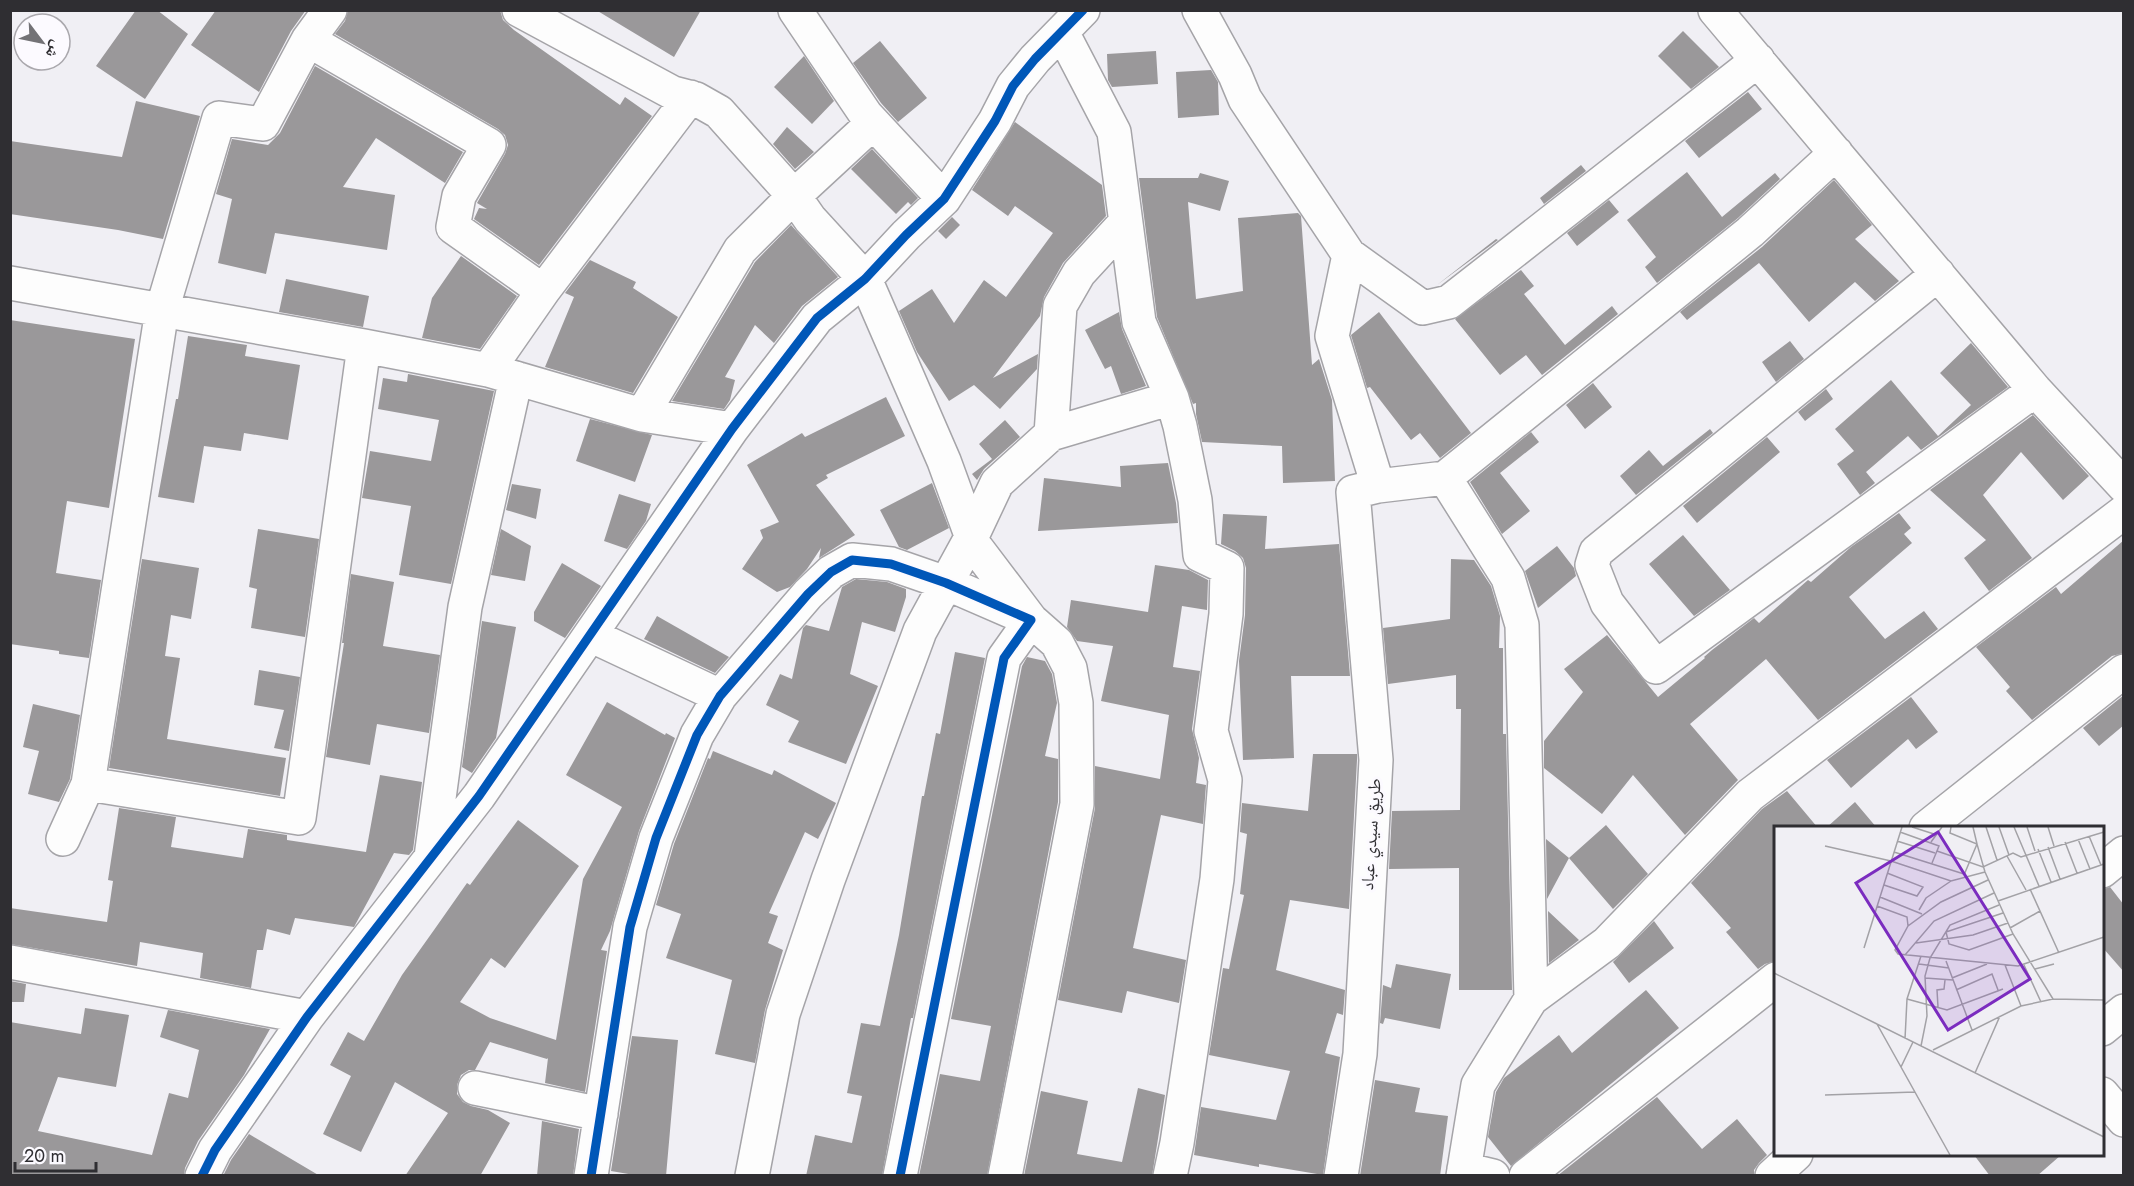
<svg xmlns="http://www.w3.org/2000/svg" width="2134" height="1186" font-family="Jost,'Noto Naskh Arabic',sans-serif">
<rect width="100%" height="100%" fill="#f0eff4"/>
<path fill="#9a989a" d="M 136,10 L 157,10 L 188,34 L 145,99 L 96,66 Z
M 216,10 L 306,10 L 291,31 L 259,92 L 191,45 Z
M 348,10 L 500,10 L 503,20 L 514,30 L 620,105 L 625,97 L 652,116 L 539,265 L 474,219 L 479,208 L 487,209 L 477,203 L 505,154 L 508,145 L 505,135 L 498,129 L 335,34 L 345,21 Z
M 596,10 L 701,10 L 674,57 Z
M 1683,31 L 1719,67 L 1691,89 L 1658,56 Z
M 880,41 L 927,98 L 898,122 L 881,103 L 853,63 Z
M 1156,51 L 1158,84 L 1112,87 L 1108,80 L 1107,54 Z
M 804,56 L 834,101 L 812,124 L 774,87 Z
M 315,66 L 463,152 L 445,183 L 376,138 L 343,187 L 395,195 L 387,250 L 275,233 L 266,274 L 218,263 L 232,199 L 216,194 L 232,139 L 268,145 L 280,133 Z
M 1211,70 L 1218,82 L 1219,115 L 1178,118 L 1176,72 Z
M 1748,92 L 1762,109 L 1699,158 L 1685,141 Z
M 136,101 L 200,116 L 163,239 L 118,230 L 10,214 L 10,141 L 122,157 Z
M 1015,122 L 1102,185 L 1106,216 L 1063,263 L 1044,297 L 1040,316 L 993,378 L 1038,354 L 1037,369 L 1000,409 L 974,385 L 949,401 L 917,352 L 899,311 L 932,289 L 954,323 L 984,280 L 1006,297 L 1053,233 L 1015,206 L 1008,216 L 972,190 Z
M 787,127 L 814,152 L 795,169 L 773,144 Z
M 872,149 L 918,198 L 911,205 L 908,202 L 896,214 L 851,169 Z
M 1581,165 L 1586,171 L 1544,204 L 1540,198 Z
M 1687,172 L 1722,217 L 1775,173 L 1780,179 L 1738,218 L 1657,283 L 1645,267 L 1656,257 L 1627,220 Z
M 1200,173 L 1229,181 L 1220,211 L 1188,202 L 1196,299 L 1243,291 L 1238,218 L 1298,213 L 1301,216 L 1312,365 L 1319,359 L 1332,400 L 1335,481 L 1283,483 L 1282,446 L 1202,442 L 1196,414 L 1196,403 L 1193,404 L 1157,317 L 1139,178 L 1198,178 Z
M 1834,180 L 1872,225 L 1855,239 L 1899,281 L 1875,301 L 1855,282 L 1809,322 L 1759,263 L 1687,320 L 1680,312 L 1762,247 Z
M 1609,200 L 1619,212 L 1577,246 L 1567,233 Z
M 952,217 L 960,225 L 946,239 L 938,231 Z
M 791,225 L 838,277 L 802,306 L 774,343 L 755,325 L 725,377 L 735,380 L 730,400 L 724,409 L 672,401 L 755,262 Z
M 1496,239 L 1498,240 L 1437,285 Z
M 461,256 L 517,296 L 480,349 L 422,338 L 432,298 Z
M 590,260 L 636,282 L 633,288 L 678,317 L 633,393 L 545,367 L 574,297 L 565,293 Z
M 1521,270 L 1534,286 L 1524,294 L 1565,345 L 1612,306 L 1618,314 L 1542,375 L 1526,355 L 1500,375 L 1455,319 Z
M 286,279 L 369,296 L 363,327 L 279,312 Z
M 1119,312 L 1122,329 L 1146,386 L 1121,394 L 1111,366 L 1105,369 L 1085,330 Z
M 1379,312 L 1471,433 L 1440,458 L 1420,433 L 1411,440 L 1370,387 L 1367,388 L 1351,335 Z
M 10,320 L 135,339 L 109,508 L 67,501 L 56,573 L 101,580 L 89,658 L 59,654 L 59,651 L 10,644 Z
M 188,336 L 247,345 L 245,356 L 300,365 L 288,440 L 244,433 L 241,451 L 204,446 L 194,503 L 158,497 L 176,399 L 178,399 Z
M 1790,341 L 1804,359 L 1776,382 L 1762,362 Z
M 1971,343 L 2008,387 L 1921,450 L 1908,436 L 1866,472 L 1875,483 L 1860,495 L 1837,464 L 1854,451 L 1835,429 L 1891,380 L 1938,436 L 1971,405 L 1940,373 Z
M 408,374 L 494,391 L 451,584 L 399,575 L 411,506 L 362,498 L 370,451 L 431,461 L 439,420 L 378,409 L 383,378 L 407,382 Z
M 1593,383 L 1612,407 L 1585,429 L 1566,405 Z
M 1826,389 L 1833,399 L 1805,421 L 1798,412 Z
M 886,397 L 905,436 L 826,475 L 828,478 L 816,485 L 855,535 L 819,558 L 821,548 L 807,569 L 790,587 L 777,592 L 742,569 L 763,538 L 760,530 L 779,522 L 747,465 L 802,433 L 805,437 Z
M 2033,415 L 2089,476 L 2063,500 L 2021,452 L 1983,495 L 2032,558 L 1989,591 L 1964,558 L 1986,540 L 1930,490 Z
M 590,419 L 652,435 L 635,482 L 576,461 Z
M 1005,420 L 1020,437 L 984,469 L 977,480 L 972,474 L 992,459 L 979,444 Z
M 1710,429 L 1713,433 L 1636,495 L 1620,476 L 1649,450 L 1663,466 Z
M 1531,432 L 1539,442 L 1500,473 L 1530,511 L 1502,534 L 1470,482 Z
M 1767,437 L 1780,452 L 1697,523 L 1683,506 Z
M 1168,463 L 1176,503 L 1178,523 L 1038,531 L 1044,478 L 1121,487 L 1120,466 Z
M 932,483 L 949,528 L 907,550 L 899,547 L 880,510 Z
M 512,484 L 541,489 L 536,519 L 506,510 Z
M 619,494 L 651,504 L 646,521 L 627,549 L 604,541 Z
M 1899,513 L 1911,528 L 1904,534 L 1912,543 L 1849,597 L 1885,639 L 1924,611 L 1938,629 L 1818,720 L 1766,659 L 1690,724 L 1738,780 L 1685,835 L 1633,775 L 1602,814 L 1544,768 L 1544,741 L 1583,692 L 1564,669 L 1607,635 L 1658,697 L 1705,658 L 1704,657 L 1712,650 L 1754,618 L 1759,623 L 1808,580 L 1811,582 L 1851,547 Z
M 1223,514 L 1267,516 L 1265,549 L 1339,544 L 1350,676 L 1291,676 L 1294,758 L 1243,760 L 1239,661 L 1245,615 L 1246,568 L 1243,558 L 1235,551 L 1221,544 Z
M 258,529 L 319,539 L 305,637 L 251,628 L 257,589 L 249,587 Z
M 501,529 L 531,546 L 525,581 L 491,575 Z
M 1683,535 L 1730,590 L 1694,616 L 1649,564 Z
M 2124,540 L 2124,653 L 2112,656 L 2032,720 L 2006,691 L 2010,687 L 1976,647 L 2056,587 L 2061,594 Z
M 1557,546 L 1574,568 L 1576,576 L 1538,608 L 1525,571 Z
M 142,559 L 199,568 L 191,619 L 171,615 L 165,656 L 180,658 L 167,739 L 286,758 L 280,796 L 109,768 Z
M 1451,559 L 1474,560 L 1491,586 L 1500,616 L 1499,648 L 1503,648 L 1503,734 L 1506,734 L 1512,990 L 1459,990 L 1459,868 L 1389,869 L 1392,811 L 1460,810 L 1461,709 L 1456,709 L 1456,675 L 1388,684 L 1383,628 L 1450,619 Z
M 562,563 L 601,586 L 565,638 L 534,621 L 534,612 Z
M 1155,565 L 1189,570 L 1208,580 L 1207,610 L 1182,606 L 1173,667 L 1200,671 L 1192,729 L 1199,758 L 1196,783 L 1206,785 L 1203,824 L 1161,815 L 1133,948 L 1186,960 L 1179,1003 L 1127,991 L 1122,1013 L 1058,1000 L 1095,808 L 1095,766 L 1160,779 L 1169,715 L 1101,701 L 1113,646 L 1077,641 L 1067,627 L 1071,600 L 1148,612 Z
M 351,574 L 394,582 L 383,646 L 440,655 L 429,733 L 377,724 L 370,765 L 326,757 L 344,643 L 342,643 Z
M 856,579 L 887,582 L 906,589 L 906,597 L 895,632 L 862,622 L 850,674 L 878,686 L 846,764 L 788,742 L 799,721 L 766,705 L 780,674 L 792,679 L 803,628 L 806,625 L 829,631 L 842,587 Z
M 657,616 L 729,657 L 715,673 L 644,639 Z
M 482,621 L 516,627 L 496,738 L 472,773 L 462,767 Z
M 955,652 L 985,658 L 913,1018 L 911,1018 L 882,1176 L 806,1176 L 815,1135 L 852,1143 L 862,1096 L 847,1093 L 861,1023 L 880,1026 L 899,935 L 922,796 L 924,796 L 936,733 L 940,734 Z
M 1027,657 L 1045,661 L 1052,674 L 1057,703 L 1045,756 L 1058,759 L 1058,802 L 987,1176 L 919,1176 L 940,1074 L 980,1081 L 991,1026 L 951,1019 L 1022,666 Z
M 259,670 L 300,677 L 289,751 L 274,748 L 284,710 L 254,705 Z
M 2124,695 L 2124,725 L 2099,746 L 2083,728 Z
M 1911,697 L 1938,732 L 1916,749 L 1908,739 L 1851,788 L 1827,760 Z
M 607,702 L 665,735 L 666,733 L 675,738 L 639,831 L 610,931 L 601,950 L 607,951 L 585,1092 L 545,1083 L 548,1058 L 547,1059 L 490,1042 L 475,1070 L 469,1070 L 461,1075 L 457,1085 L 457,1094 L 463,1102 L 471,1106 L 488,1110 L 510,1123 L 480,1176 L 405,1176 L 448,1113 L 395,1082 L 361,1152 L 323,1134 L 351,1076 L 330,1065 L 348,1032 L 364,1041 L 402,975 L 434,930 L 467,883 L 470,885 L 518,820 L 579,866 L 505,968 L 491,958 L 460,1002 L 490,1018 L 556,1040 L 583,879 L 622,807 L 566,775 Z
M 33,704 L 80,715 L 70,779 L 59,802 L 28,794 L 39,751 L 23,747 Z
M 713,751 L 772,775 L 774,770 L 836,803 L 818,839 L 805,832 L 769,913 L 778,916 L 768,943 L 783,950 L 765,1010 L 755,1063 L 715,1054 L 732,980 L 666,958 L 681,914 L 656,905 L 674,844 L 708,758 L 710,759 Z
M 1313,754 L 1357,754 L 1357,760 L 1349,909 L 1290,900 L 1276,970 L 1345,990 L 1343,1015 L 1337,1013 L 1325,1053 L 1340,1057 L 1323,1175 L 1259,1164 L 1259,1167 L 1194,1155 L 1201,1107 L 1276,1120 L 1290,1071 L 1209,1055 L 1223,968 L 1229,969 L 1244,895 L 1240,894 L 1247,834 L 1240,832 L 1242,803 L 1308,811 Z
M 380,775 L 422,782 L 413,850 L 409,855 L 394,853 L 354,927 L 295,918 L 290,935 L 267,929 L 263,950 L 257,950 L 251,988 L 200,978 L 203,953 L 140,942 L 137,966 L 10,944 L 10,908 L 107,922 L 113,881 L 108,880 L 119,808 L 176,817 L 171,847 L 243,858 L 248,829 L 287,835 L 287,840 L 366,852 Z
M 1787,791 L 1818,828 L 1776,828 L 1776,961 L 1765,964 L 1758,969 L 1726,932 L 1731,928 L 1691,883 L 1762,809 Z
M 1855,802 L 1877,828 L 1826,828 Z
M 1606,825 L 1648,874 L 1613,909 L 1569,858 Z
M 1546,839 L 1569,858 L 1547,899 Z
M 2110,887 L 2124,905 L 2124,972 L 2103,948 L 2103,889 Z
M 1548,911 L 1579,940 L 1549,963 Z
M 1654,921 L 1674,948 L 1629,983 L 1613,962 Z
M 1396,964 L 1451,974 L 1440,1029 L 1385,1018 L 1383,1024 L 1380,1023 L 1383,985 L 1391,988 Z
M 10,981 L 26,984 L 24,1002 L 10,1002 Z
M 1646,990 L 1679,1028 L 1511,1166 L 1488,1137 L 1496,1092 L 1504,1078 L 1559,1035 L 1572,1053 Z
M 85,1008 L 129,1015 L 116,1087 L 58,1077 L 38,1131 L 152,1155 L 169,1093 L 188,1098 L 199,1050 L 160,1037 L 168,1010 L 270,1029 L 244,1075 L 198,1141 L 185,1168 L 184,1176 L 10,1176 L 10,1022 L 81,1034 Z
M 632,1036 L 678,1040 L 666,1176 L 640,1176 L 611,1171 Z
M 1375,1080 L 1420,1088 L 1415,1112 L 1448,1116 L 1440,1176 L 1360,1176 Z
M 1138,1088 L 1165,1095 L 1152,1176 L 1024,1176 L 1041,1091 L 1088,1101 L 1077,1154 L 1122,1162 Z
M 1657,1097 L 1702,1149 L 1737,1119 L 1767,1155 L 1759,1163 L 1754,1170 L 1754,1176 L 1557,1176 Z
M 542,1121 L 579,1129 L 573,1176 L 537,1176 Z
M 249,1134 L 320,1176 L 223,1176 L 231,1160 Z
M 1974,1155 L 2061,1155 L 2037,1176 L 1990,1176 Z"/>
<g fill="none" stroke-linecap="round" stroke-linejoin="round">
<defs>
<path id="minor" d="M 519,10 L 673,93 L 696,99 L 719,112 L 794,196 L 810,219 L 865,279 L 944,461 L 975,546 L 1031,620 L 1057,643 L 1070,668 L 1076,703 L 1077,804 L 1005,1176
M 795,10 L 866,115 L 944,199
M 1199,10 L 1235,75 L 1245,99 L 1349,255 L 1332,336 L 1378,486 L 1353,492 L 1376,760 L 1360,1054 L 1341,1176
M 1715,10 L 2035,390 L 2124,486
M 1062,32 L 1114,132 L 1139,322 L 1172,398 L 1180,426 L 1195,500 L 1200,555 L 1227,568 L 1226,614 L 1211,731 L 1225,780 L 1217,879 L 1177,1143 L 1170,1176
M 308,40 L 489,145 L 459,196 L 453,227 L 543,291
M 1349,255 L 1423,308 L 1449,302 L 1758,60
M 1938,274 L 1596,552 L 1592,565 L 1607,603 L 1656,667 L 2035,390
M 10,283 L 364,346 L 488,370 L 642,415 L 732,429
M 488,370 L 543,291 L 690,97
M 642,415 L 740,250 L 794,196 L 873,123
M 1051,434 L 1172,398
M 1445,478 L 1508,578 L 1522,625 L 1531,999
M 1378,486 L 1445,478 L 1750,232 L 1836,153
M 590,635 L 720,696
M 88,784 L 299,818 L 364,346
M 1926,828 L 2124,671
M 63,839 L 88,784 L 162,310 L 219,118 L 263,124 L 308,40 L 330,10
M 431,857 L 465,607 L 516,378
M 2102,871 L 2124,853
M 10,962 L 307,1017
M 2102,1029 L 2124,1011
M 475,1088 L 601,1114
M 2102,1094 L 2124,1120
M 1464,1169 L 1493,1176
M 202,1176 L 215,1150 L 307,1017 L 479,796 L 732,429 L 817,318 L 865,279 L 906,235 L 944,199 L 995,121 L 1013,86 L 1035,59 L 1083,10
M 591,1176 L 630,927 L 656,838 L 697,735 L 720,696 L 808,594 L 831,572 L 852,560 L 891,564 L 946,583 L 1031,620 L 1004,658 L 900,1176
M 752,1176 L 783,1014 L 828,880 L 920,631 L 972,536 L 997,483 L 1051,434 L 1060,306 L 1079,273 L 1125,223
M 1463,1176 L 1478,1085 L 1531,999 L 1607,943 L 1750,795 L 2124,512
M 1526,1176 L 1776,979
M 1772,1176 L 1796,1154"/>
</defs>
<use href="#minor" stroke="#a5a4a8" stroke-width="36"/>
<use href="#minor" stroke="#fdfdfd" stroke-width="33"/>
<defs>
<path id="cycleway" d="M 202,1176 L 215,1150 L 307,1017 L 479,796 L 732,429 L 817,318 L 865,279 L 906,235 L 944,199 L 995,121 L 1013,86 L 1035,59 L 1083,10
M 591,1176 L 630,927 L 656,838 L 697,735 L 720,696 L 808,594 L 831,572 L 852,560 L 891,564 L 946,583 L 1031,620 L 1004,658 L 900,1176"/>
</defs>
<use href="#cycleway" stroke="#fcfaff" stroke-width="13"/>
<use href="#cycleway" stroke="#0057b8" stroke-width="9"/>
</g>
<g text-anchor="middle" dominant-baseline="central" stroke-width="6" stroke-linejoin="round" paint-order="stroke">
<g font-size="18" fill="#2f2e32" stroke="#fcfaff">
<text transform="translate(1371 834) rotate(-86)">طريق سيدي عباد</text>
</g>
</g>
<g transform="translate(1774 826)">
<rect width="330" height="330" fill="#f0eff4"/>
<path fill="none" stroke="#a3a2a6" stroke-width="1.5" d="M 138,1 L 160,8M 177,1 L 176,7 L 203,18 L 211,46 L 239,108 L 279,173M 212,1 L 223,34M 225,1 L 235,29M 240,1 L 265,60M 253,1 L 261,25M 274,1 L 280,20M 126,6 L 165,20 L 158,37M 315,10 L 327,39M 304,13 L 316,43M 123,15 L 161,27M 157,16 L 168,1M 291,16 L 303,47M 51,20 L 117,35 L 177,55 L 211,46M 274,21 L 286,53M 264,23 L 277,56M 163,25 L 209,41 L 239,27 L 247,31 L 330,6M 120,26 L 190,48M 233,30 L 252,64M 190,49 L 203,18 L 199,1M 214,54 L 167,76 L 134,100 L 121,124 L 124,128 L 244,140 L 330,111M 110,59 L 143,70 L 149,61 L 113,47M 256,63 L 285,127M 106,71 L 148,88M 224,75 L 330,38M 103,80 L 133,91 L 134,100M 145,84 L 152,72 L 177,55M 229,87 L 172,106 L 175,118 L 195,124 L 239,108M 236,102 L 266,85M 142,117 L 199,109 L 234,97M 90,122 L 128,1M 131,129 L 160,95 L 220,67M 172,135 L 198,204M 145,138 L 175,142M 231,139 L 247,180M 250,139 L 267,176M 261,143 L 280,138M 0,147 L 103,198M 151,152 L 179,154M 178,152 L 213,138M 182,164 L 218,148 L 224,164M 133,173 L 173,184 L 229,163M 164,181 L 163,164 L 170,163 L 171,154M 131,213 L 133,173 L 147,130M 139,216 L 127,241 L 176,329M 147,220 L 153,190 L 151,150 L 156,132 L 176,99 L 225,79M 159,224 L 247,180 L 279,173 L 330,174M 127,241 L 103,198 L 330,311M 201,247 L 226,190M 51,269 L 141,266"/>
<path fill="#7b2cbf" fill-opacity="0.15" stroke="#7b2cbf" stroke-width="3" d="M 164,6 L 256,153 L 174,204 L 82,57 Z"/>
<rect width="330" height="330" fill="none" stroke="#2f2e32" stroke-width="3"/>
</g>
<rect width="2134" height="1186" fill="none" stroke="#2f2e32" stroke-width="24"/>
<g transform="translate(42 42) rotate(122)"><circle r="28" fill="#fcfaff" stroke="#aaa8ad" stroke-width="1.5"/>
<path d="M0-4.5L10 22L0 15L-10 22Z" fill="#737276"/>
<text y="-9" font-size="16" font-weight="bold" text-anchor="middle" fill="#2f2e32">ش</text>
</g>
<path d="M15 1162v9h81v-9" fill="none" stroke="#2f2e32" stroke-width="3"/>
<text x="24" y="1162" font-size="18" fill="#2f2e32" stroke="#fcfaff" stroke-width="4.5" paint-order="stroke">20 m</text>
</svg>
